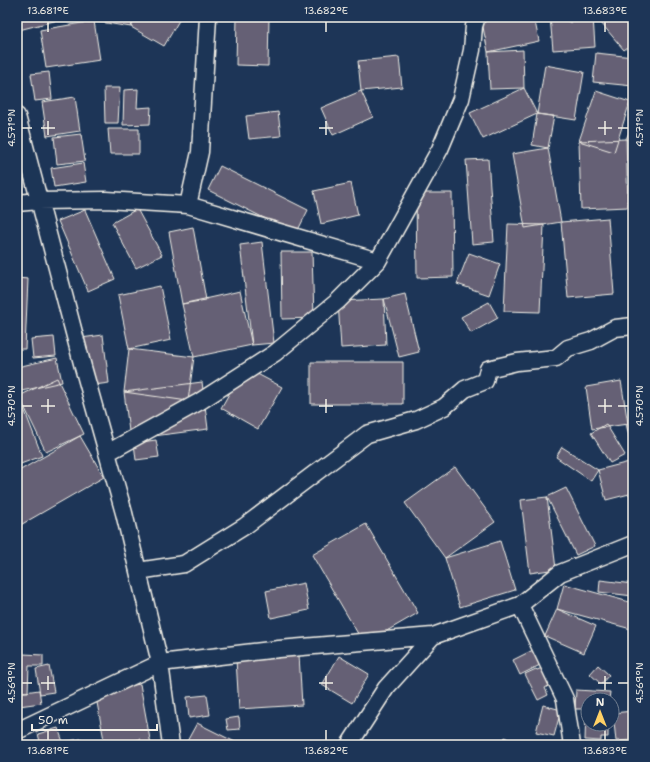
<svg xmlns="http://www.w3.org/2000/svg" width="650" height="762" font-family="'Shantell Sans',sans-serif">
<rect width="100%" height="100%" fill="#1d3557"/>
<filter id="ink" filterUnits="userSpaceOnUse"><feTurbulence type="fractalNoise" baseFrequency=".025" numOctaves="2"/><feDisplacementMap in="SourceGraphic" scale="8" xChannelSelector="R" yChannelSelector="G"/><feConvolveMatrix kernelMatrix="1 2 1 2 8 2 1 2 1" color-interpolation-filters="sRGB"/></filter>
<g filter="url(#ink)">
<path fill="#656074" stroke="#f4f1e8" d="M 17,17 L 58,17 L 58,20 L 19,30 Z
M 95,17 L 133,17 L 131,27 L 94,21 Z
M 137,17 L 181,17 L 164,46 L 131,27 Z
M 237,17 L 269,17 L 268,66 L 236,65 Z
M 481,17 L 534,17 L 539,41 L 488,52 Z
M 550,17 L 593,17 L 595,47 L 553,50 Z
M 560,17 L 574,17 L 571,23 Z
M 596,17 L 627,17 L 633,24 L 633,43 L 624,50 Z
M 94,21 L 100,60 L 46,68 L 40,30 Z
M 523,50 L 524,88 L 490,89 L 488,52 Z
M 596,53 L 633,57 L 633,86 L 593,82 Z
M 399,57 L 402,87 L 361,91 L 358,61 Z
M 545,65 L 584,72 L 576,120 L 537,114 Z
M 49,72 L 52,99 L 35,101 L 31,74 Z
M 104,88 L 120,88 L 118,123 L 105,123 Z
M 524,88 L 537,114 L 483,139 L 470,113 Z
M 138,89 L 137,108 L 151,107 L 150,124 L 123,125 L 124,90 Z
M 361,91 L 373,117 L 333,135 L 321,108 Z
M 596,91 L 630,102 L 614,152 L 579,141 Z
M 75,97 L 80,131 L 47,136 L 42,102 Z
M 278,112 L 281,136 L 249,139 L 246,116 Z
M 537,114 L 554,116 L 548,148 L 532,145 Z
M 633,124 L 633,143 L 626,139 Z
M 108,129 L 139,129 L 139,154 L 110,154 Z
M 81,134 L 85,161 L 57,164 L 54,137 Z
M 626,139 L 628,207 L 581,209 L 579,141 Z
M 548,148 L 561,222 L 525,228 L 512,154 Z
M 488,159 L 494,242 L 472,244 L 466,160 Z
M 83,163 L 86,182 L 54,187 L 51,168 Z
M 220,166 L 308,210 L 296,234 L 208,190 Z
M 351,183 L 358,215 L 321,224 L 314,191 Z
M 416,193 L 452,193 L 453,277 L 417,278 Z
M 137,209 L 162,255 L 136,268 L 112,223 Z
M 85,210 L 115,279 L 88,291 L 58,221 Z
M 608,218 L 614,294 L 568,298 L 561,222 Z
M 508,224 L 544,225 L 540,312 L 504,311 Z
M 193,227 L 206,300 L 182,304 L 169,232 Z
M 262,242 L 274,343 L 252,345 L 240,245 Z
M 281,252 L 312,252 L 314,318 L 282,319 Z
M 469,253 L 500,264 L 489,295 L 457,284 Z
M 17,278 L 28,279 L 25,349 L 17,349 Z
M 160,286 L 171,340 L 129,349 L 118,295 Z
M 240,291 L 252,345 L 194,357 L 182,304 Z
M 405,294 L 419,352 L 399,357 L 384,299 Z
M 384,299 L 386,345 L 341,348 L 338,301 Z
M 489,302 L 498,318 L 471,333 L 461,317 Z
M 103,335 L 109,383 L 87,386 L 81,338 Z
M 54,337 L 56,356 L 33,358 L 31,339 Z
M 129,349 L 194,357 L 188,401 L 124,392 Z
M 57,358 L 62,382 L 17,392 L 17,367 Z
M 311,362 L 403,362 L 403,404 L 311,404 Z
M 244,367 L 282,387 L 258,429 L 221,408 Z
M 57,378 L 84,434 L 46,452 L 19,396 Z
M 621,381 L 628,424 L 592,429 L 586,387 Z
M 202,382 L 208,429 L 130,439 L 124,392 Z
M 19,396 L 42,456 L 18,465 L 17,397 Z
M 633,423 L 633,453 L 626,424 Z
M 606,424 L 625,455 L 610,463 L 591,433 Z
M 80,436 L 104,477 L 17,527 L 17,472 Z
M 156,440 L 159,457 L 136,460 L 134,443 Z
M 562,447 L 598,470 L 591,481 L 556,457 Z
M 633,461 L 633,493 L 606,500 L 598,470 Z
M 455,467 L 495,522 L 445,558 L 405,503 Z
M 566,488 L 595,546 L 576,555 L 547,497 Z
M 547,497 L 556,569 L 530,573 L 521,500 Z
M 366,524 L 418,613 L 364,644 L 312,555 Z
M 500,541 L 515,590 L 460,607 L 445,558 Z
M 600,580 L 633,584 L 633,596 L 599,592 Z
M 304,583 L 309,610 L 271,618 L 266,591 Z
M 564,584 L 633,603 L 633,621 L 631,629 L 557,609 Z
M 557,609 L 596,626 L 584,653 L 545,636 Z
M 535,649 L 542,664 L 520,675 L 513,660 Z
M 23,654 L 43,655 L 43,666 L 29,666 L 28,692 L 17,691 L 17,666 L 23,667 Z
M 299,655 L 302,705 L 239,709 L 236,659 Z
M 339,656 L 369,674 L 352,703 L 322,685 Z
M 598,665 L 609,675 L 601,684 L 590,674 Z
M 49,666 L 54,692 L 40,694 L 36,669 Z
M 542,668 L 550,685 L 545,688 L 548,695 L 538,700 L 525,674 L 536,669 L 537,670 Z
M 140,684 L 151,745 L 129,745 L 128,742 L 105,745 L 95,692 Z
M 39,690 L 41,703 L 19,706 L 18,693 Z
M 576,690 L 610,692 L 609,700 L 588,700 L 588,724 L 608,724 L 608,737 L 601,737 L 601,741 L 585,740 L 586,709 L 575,709 Z
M 207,695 L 210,715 L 189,718 L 187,697 Z
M 543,705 L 561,710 L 554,736 L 536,732 Z
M 633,711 L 633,740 L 616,741 L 613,713 Z
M 239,717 L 240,729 L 228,730 L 226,719 Z
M 197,723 L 241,745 L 185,745 Z
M 58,728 L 63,742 L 52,745 L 41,745 L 38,734 Z
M 505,737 L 517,745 L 500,745 Z
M 81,739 L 82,745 L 62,745 L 62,742 Z
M 140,739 L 142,745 L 122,745 Z
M 269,741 L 277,745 L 267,745 Z"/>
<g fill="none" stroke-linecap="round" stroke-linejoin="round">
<defs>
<path id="minor" d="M 17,116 L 83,367 L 124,513 L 160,663 L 171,745
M 17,203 L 39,201 L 106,200 L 188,205 L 378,261
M 188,205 L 200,152 L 208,17
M 107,453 L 199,402 L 275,353 L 338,301 L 378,261 L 440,149 L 461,99 L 472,50 L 474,26 L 477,17
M 138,571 L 184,564 L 245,526 L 367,434 L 416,420 L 444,407 L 465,389 L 485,381 L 488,369 L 517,362 L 556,358 L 568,348 L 591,341 L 615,328 L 633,326
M 520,605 L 565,699 L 572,745
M 17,731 L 160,663 L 279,649 L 433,636 L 520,605 L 560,573 L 633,544
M 349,745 L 386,688 L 433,636"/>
</defs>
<use href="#minor" stroke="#f4f1e8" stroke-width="19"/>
<use href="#minor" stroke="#1d3557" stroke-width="16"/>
</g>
</g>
<path fill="none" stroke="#f4f1e8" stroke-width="1.5" d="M 48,22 L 48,32M 326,22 L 326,32M 605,22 L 605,32M 48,121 L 48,135M 326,121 L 326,135M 605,121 L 605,135M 22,128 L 32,128M 41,128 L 55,128M 319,128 L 333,128M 598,128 L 612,128M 618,128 L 628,128M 48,399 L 48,413M 326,399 L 326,413M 605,399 L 605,413M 22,406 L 32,406M 41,406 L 55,406M 319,406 L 333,406M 598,406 L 612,406M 618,406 L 628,406M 48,676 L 48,690M 326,676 L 326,690M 605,676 L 605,690M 22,683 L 32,683M 41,683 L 55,683M 319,683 L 333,683M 598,683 L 612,683M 618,683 L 628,683M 48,730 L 48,740M 326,730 L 326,740M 605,730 L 605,740"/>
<rect width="650" height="762" fill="none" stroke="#1d3557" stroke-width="44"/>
<g transform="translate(600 712)"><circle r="19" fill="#1d3557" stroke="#738091"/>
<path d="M0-3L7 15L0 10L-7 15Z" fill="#ffd166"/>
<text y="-6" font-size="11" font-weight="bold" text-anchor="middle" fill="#f4f1e8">N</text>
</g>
<path d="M32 724v6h125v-6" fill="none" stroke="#f4f1e8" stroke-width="2"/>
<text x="38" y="724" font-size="12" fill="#f4f1e8" stroke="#1d3557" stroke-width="3" paint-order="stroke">50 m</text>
<rect x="22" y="22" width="606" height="718" fill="none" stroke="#f4f1e8" stroke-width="1.5"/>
<g font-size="10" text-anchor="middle" fill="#f4f1e8">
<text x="48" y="14">13.681°E</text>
<text x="326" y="14">13.682°E</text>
<text x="605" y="14">13.683°E</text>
<text transform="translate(11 128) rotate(-90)" y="4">4.571°N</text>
<text transform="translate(639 128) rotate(-90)" y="4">4.571°N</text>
<text transform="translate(11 406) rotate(-90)" y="4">4.570°N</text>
<text transform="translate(639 406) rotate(-90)" y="4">4.570°N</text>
<text transform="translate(11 683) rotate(-90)" y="4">4.569°N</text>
<text transform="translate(639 683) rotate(-90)" y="4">4.569°N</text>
<text x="48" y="754">13.681°E</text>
<text x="326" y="754">13.682°E</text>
<text x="605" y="754">13.683°E</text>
</g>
</svg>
